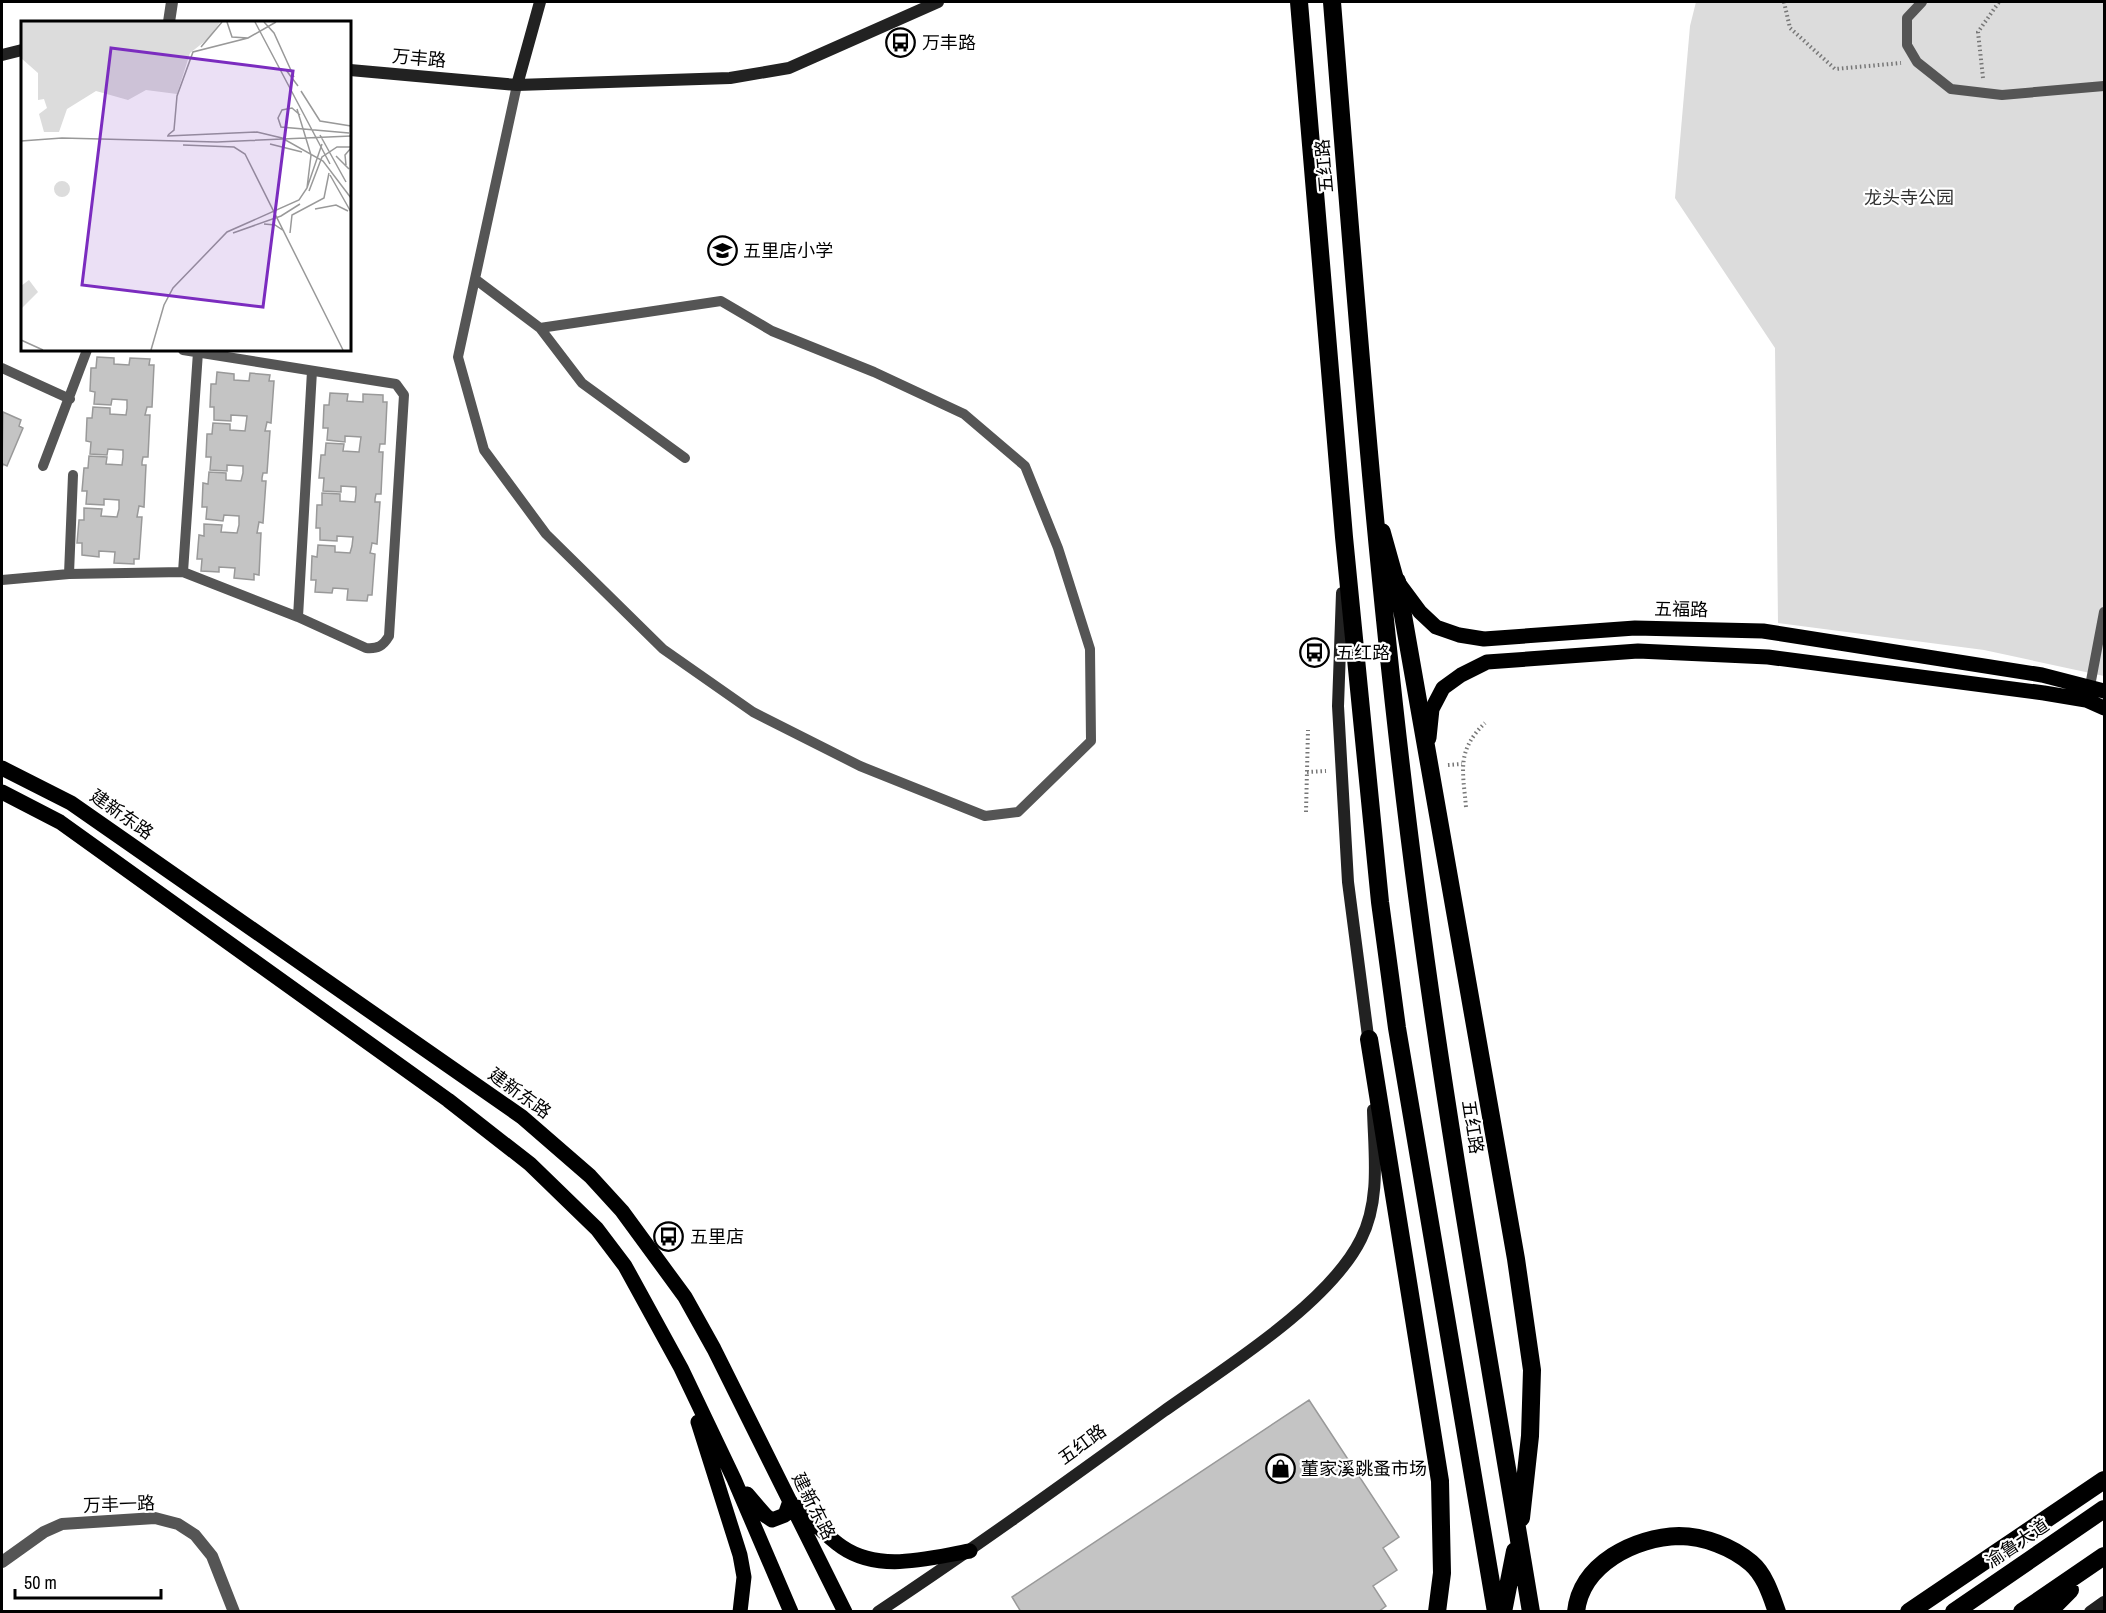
<svg xmlns="http://www.w3.org/2000/svg" width="2106" height="1613" font-family="'Archivo Narrow','Noto Sans SC',sans-serif">
<rect width="100%" height="100%" fill="#fff"/>
<path fill="#dcdcdc" d="M 1696,2 L 2104,2 L 2104,676 L 1984,650 L 1778,623 L 1775,348 L 1675,198 L 1690,26 Z"/>
<path fill="#c4c4c4" stroke="#999" stroke-width="1.5" d="M 97,357 L 114,358 L 114,364 L 129,365 L 130,358 L 150,359 L 149,365 L 154,365 L 152,407 L 147,407 L 145,415 L 150,415 L 148,457 L 143,457 L 142,462 L 142,465 L 146,465 L 144,507 L 139,506 L 137,517 L 142,517 L 139,559 L 134,559 L 134,564 L 114,563 L 115,552 L 99,551 L 99,557 L 82,555 L 82,543 L 77,543 L 79,520 L 84,520 L 84,508 L 102,509 L 101,516 L 117,517 L 119,509 L 119,500 L 104,499 L 104,505 L 86,504 L 87,491 L 82,491 L 84,468 L 88,468 L 89,456 L 107,457 L 106,464 L 122,465 L 123,457 L 123,450 L 108,449 L 107,455 L 90,454 L 91,442 L 86,441 L 87,418 L 92,418 L 93,407 L 110,408 L 110,414 L 126,415 L 127,408 L 127,400 L 112,399 L 111,405 L 94,404 L 95,392 L 90,391 L 91,368 L 96,368 Z
M 217,372 L 234,374 L 234,380 L 249,381 L 250,373 L 270,375 L 269,381 L 274,381 L 271,423 L 267,422 L 265,431 L 270,431 L 267,473 L 263,473 L 262,478 L 262,481 L 266,481 L 263,523 L 259,522 L 257,533 L 261,533 L 259,575 L 254,574 L 254,580 L 234,578 L 235,568 L 219,567 L 219,572 L 201,571 L 202,559 L 197,559 L 199,535 L 204,536 L 204,524 L 222,525 L 221,532 L 237,533 L 239,525 L 239,516 L 224,515 L 223,521 L 206,519 L 207,507 L 202,507 L 203,483 L 208,484 L 209,472 L 226,473 L 226,480 L 241,481 L 243,473 L 243,466 L 227,465 L 227,471 L 210,470 L 211,457 L 206,457 L 207,434 L 212,434 L 213,423 L 230,424 L 230,430 L 245,431 L 246,424 L 247,416 L 231,415 L 231,421 L 214,420 L 214,407 L 210,407 L 211,384 L 216,384 Z
M 330,393 L 348,394 L 347,401 L 363,402 L 363,394 L 383,395 L 383,402 L 387,402 L 385,444 L 380,444 L 379,452 L 383,452 L 381,494 L 376,494 L 375,499 L 375,502 L 380,502 L 377,544 L 372,543 L 371,549 L 370,553 L 375,554 L 372,595 L 368,595 L 367,601 L 347,600 L 348,589 L 333,588 L 332,593 L 315,592 L 316,580 L 311,580 L 312,556 L 317,557 L 318,545 L 335,546 L 335,552 L 350,553 L 352,546 L 353,537 L 337,536 L 337,541 L 320,540 L 320,528 L 316,528 L 317,505 L 322,505 L 322,493 L 340,494 L 340,501 L 355,502 L 356,494 L 356,487 L 341,486 L 341,492 L 323,491 L 324,478 L 319,478 L 321,455 L 325,455 L 326,443 L 344,444 L 343,451 L 359,452 L 360,444 L 361,437 L 345,436 L 345,442 L 327,440 L 328,428 L 323,428 L 324,405 L 329,405 Z
M 3,412 L 21,420 L 19,426 L 23,428 L 7,466 L 3,464 L 2,468 Z
M 1309,1400 L 1399,1537 L 1383,1548 L 1397,1570 L 1373,1586 L 1386,1606 L 1378,1612 L 1021,1612 L 1012,1597 Z"/>
<g fill="none" stroke-linecap="round" stroke-linejoin="round">
<path stroke="#777" stroke-width="4" stroke-dasharray="1.5 3" stroke-linecap="butt" d="M 1784,2 L 1790,28 L 1835,69 L 1901,63
M 1983,78 L 1978,32 L 1999,2
M 1448,765 L 1462,764
M 1307,772 L 1326,771
M 1466,807 C 1463,771 1456,751 1485,723
M 1306,812 L 1308,730"/>
<path stroke="#555" stroke-width="10" d="M 1922,2 L 1907,18 L 1907,45 L 1917,62 L 1951,89 L 2002,95 L 2104,86
M 517,85 L 458,357 L 484,450 L 546,534 L 663,649 L 753,712 L 860,766 L 985,816 L 1018,812 L 1091,741 L 1090,649 L 1058,548 L 1025,466 L 964,414 L 874,372 L 772,331 L 721,301 L 540,328
M 475,279 L 540,328 L 582,383 L 685,458
M 2,368 L 70,399
M 43,466 L 87,350
M 183,572 L 198,352
M 69,574 L 73,475
M 2,580 L 69,574 L 183,572 L 298,617 L 366,648 C 378,649 383,646 389,636 L 404,395 L 396,384 L 183,350
M 298,617 L 312,371
M 2090,686 L 2104,612"/>
<path stroke="#555" stroke-width="12" d="M 169,22 L 172,2
M 2,1562 L 44,1532 L 62,1524 L 155,1518 L 178,1524 L 195,1535 L 212,1556 L 234,1612"/>
<path stroke="#222" stroke-width="12" d="M 2,55 L 22,50
M 350,70 L 517,85 L 730,78 L 789,68 L 938,2
M 517,85 L 540,2
M 1342,593 L 1338,706 L 1348,882 L 1369,1044
M 878,1612 C 976,1547 1070,1479 1164,1411 C 1223,1369 1329,1304 1361,1239 C 1381,1200 1374,1152 1373,1110
M 2090,1612 L 2104,1602"/>
<path stroke="#000" stroke-width="15" d="M 1383,531 L 1397,581 L 1420,612 L 1436,627 L 1459,635 L 1484,639 L 1635,628 L 1763,631 L 2042,675 L 2104,691
M 1429,738 L 1432,709 L 1443,688 L 1461,675 L 1487,662 L 1638,651 L 1768,657 L 2044,693 L 2086,700 L 2104,708
M 2,768 L 71,803 L 522,1117 L 590,1176 L 622,1211 L 685,1297 L 714,1349 L 845,1612
M 2,792 L 60,822 L 448,1100 L 530,1164 L 597,1229 L 625,1266 L 681,1368 L 734,1479 L 791,1612
M 698,1422 L 740,1555 L 744,1577 L 740,1612
M 747,1494 L 766,1516 L 772,1520 L 785,1515 L 790,1501
M 797,1507 C 812,1520 826,1536 842,1547 C 880,1573 928,1558 970,1551"/>
<path stroke="#000" stroke-width="18" d="M 1299,2 L 1344,537 L 1380,902 L 1397,1028 L 1496,1612
M 1332,2 C 1356,302 1378,603 1418,903 C 1449,1140 1492,1375 1531,1612
M 1397,581 L 1516,1259 L 1532,1370 L 1530,1436 L 1521,1518
M 1369,1039 L 1440,1481 L 1442,1573 L 1437,1612
M 1503,1612 L 1515,1551
M 1576,1612 C 1581,1564 1635,1537 1679,1536 C 1704,1536 1732,1547 1751,1563 C 1765,1575 1771,1595 1777,1612
M 1909,1612 L 2104,1480
M 1954,1612 L 2104,1509
M 2022,1612 L 2104,1556
M 2048,1612 L 2070,1590"/>
</g>
<defs>
<symbol id="bus-ring" viewBox="-11 -11 22 22"><circle r="9.5" fill="#fff" stroke="#000" stroke-width="1.5"/><path d="M-5-6H5V4H4V6H2V4H-2V6H-4V4H-5ZM-3.5-4V0h7V-4ZM-3.5 1.2v1.5H-2V1.2ZM2 1.2v1.5H3.5V1.2Z" fill="#000"/></symbol>
<symbol id="school-ring" viewBox="-11 -11 22 22"><circle r="9.5" fill="#fff" stroke="#000" stroke-width="1.5"/><path d="M0-5L7-2L0 1L-7-2ZM-4 1L0 2.5L4 1V4Q0 6-4 4Z" fill="#000"/></symbol>
<symbol id="shop-ring" viewBox="-11 -11 22 22"><circle r="9.5" fill="#fff" stroke="#000" stroke-width="1.5"/><path d="M-5-2.5h2.3a2.7 3.5 0 0 1 5.4 0H5L5.5 6h-11ZM-1.5-2.5h3a1.5 2.3 0 0 0-3 0Z" fill="#000"/></symbol>
</defs>
<g fill-rule="evenodd">
<use href="#bus-ring" x="884" y="26" width="33" height="33"/>
<use href="#school-ring" x="706" y="234" width="33" height="33"/>
<use href="#bus-ring" x="1298" y="636" width="33" height="33"/>
<use href="#bus-ring" x="652" y="1220" width="33" height="33"/>
<use href="#shop-ring" x="1264" y="1452" width="33" height="33"/>
</g>
<g text-anchor="middle" dominant-baseline="central" stroke-width="4.5" stroke-linejoin="round" paint-order="stroke">
<g font-size="18" fill="#000" stroke="#fff" text-anchor="start">
<text x="922" y="42">万丰路</text>
<text x="743" y="250">五里店小学</text>
<text x="1336" y="652">五红路</text>
<text x="690" y="1236">五里店</text>
<text x="1301" y="1468">董家溪跳蚤市场</text>
</g>
<g font-size="18" fill="#000" stroke="#fff">
<text transform="translate(419 58) rotate(5)">万丰路</text>
<text transform="translate(1324 166) rotate(-95)">五红路</text>
<text transform="translate(1681 609) rotate(1)">五福路</text>
<text transform="translate(122 814) rotate(35)">建新东路</text>
<text transform="translate(520 1093) rotate(36)">建新东路</text>
<text transform="translate(1473 1127) rotate(81)">五红路</text>
<text transform="translate(1082 1444) rotate(-36)">五红路</text>
<text transform="translate(119 1504) rotate(-2)">万丰一路</text>
<text transform="translate(814 1506) rotate(63)">建新东路</text>
<text transform="translate(2017 1543) rotate(-34)">渝鲁大道</text>
</g>
<g font-size="18" fill="#333" stroke="#fff">
<text x="1909" y="197">龙头寺公园</text>
</g>
</g>
<g transform="translate(21 21)">
<rect width="330" height="330" fill="#fff"/>
<path d="M 0,1 L 199,1 L 188,17 L 169,32 L 156,73 L 125,69 L 107,79 L 75,70 L 46,88 L 38,111 L 23,111 L 18,93 L 26,87 L 23,78 L 17,79 L 17,52 L 0,37 ZM33 168a8 8 0 1 1 16 0a8 8 0 1 1-16 0ZM 8,259 L 17,271 L 0,288 L 0,265 Z" fill="#dcdcdc"/>
<path fill="none" stroke="#999" stroke-width="1.5" d="M 206,1 L 211,16 L 227,17M 234,1 L 309,143M 243,1 L 253,12 L 273,56M 180,26 L 201,1M 265,49 L 277,65M 280,70 L 299,100 L 330,105M 276,88 L 290,134 L 286,167M 279,94 L 271,87 L 261,89 L 257,97 L 260,106 L 328,112M 147,114 L 153,109 L 156,75 L 172,31 L 227,17 L 255,1M 299,114 L 325,161M 146,115 L 236,111 L 261,117 L 302,140 L 330,177M 0,120 L 41,117 L 196,121 L 330,115M 249,123 L 281,131M 162,124 L 213,126 L 224,133 L 322,329M 315,135 L 328,148M 325,144 L 324,134 L 330,127M 309,154 L 330,191M 288,170 L 301,136 L 316,126 L 330,126M 294,188 L 315,184 L 327,190M 243,203 L 254,204 L 263,210M 212,212 L 260,195 L 279,183M 269,212 L 271,194 L 303,177 L 308,152M 0,319 L 22,329M 130,329 L 143,284 L 152,267 L 206,211 L 278,179 L 286,167 L 301,123"/>
<path fill="#7b2cbf" fill-opacity="0.15" stroke="#7b2cbf" stroke-width="3" d="M 90,27 L 272,50 L 242,286 L 61,264 Z"/>
<rect width="330" height="330" fill="none" stroke="#000" stroke-width="3"/>
</g>
<rect width="2106" height="1613" fill="none" stroke="#000000" stroke-width="6"/>
<path d="M15 1589v9h146v-9" fill="none" stroke="#000000" stroke-width="3"/>
<text x="24" y="1589" font-size="18" fill="#000000" stroke="#ffffff" stroke-width="4.5" paint-order="stroke">50 m</text>
</svg>
